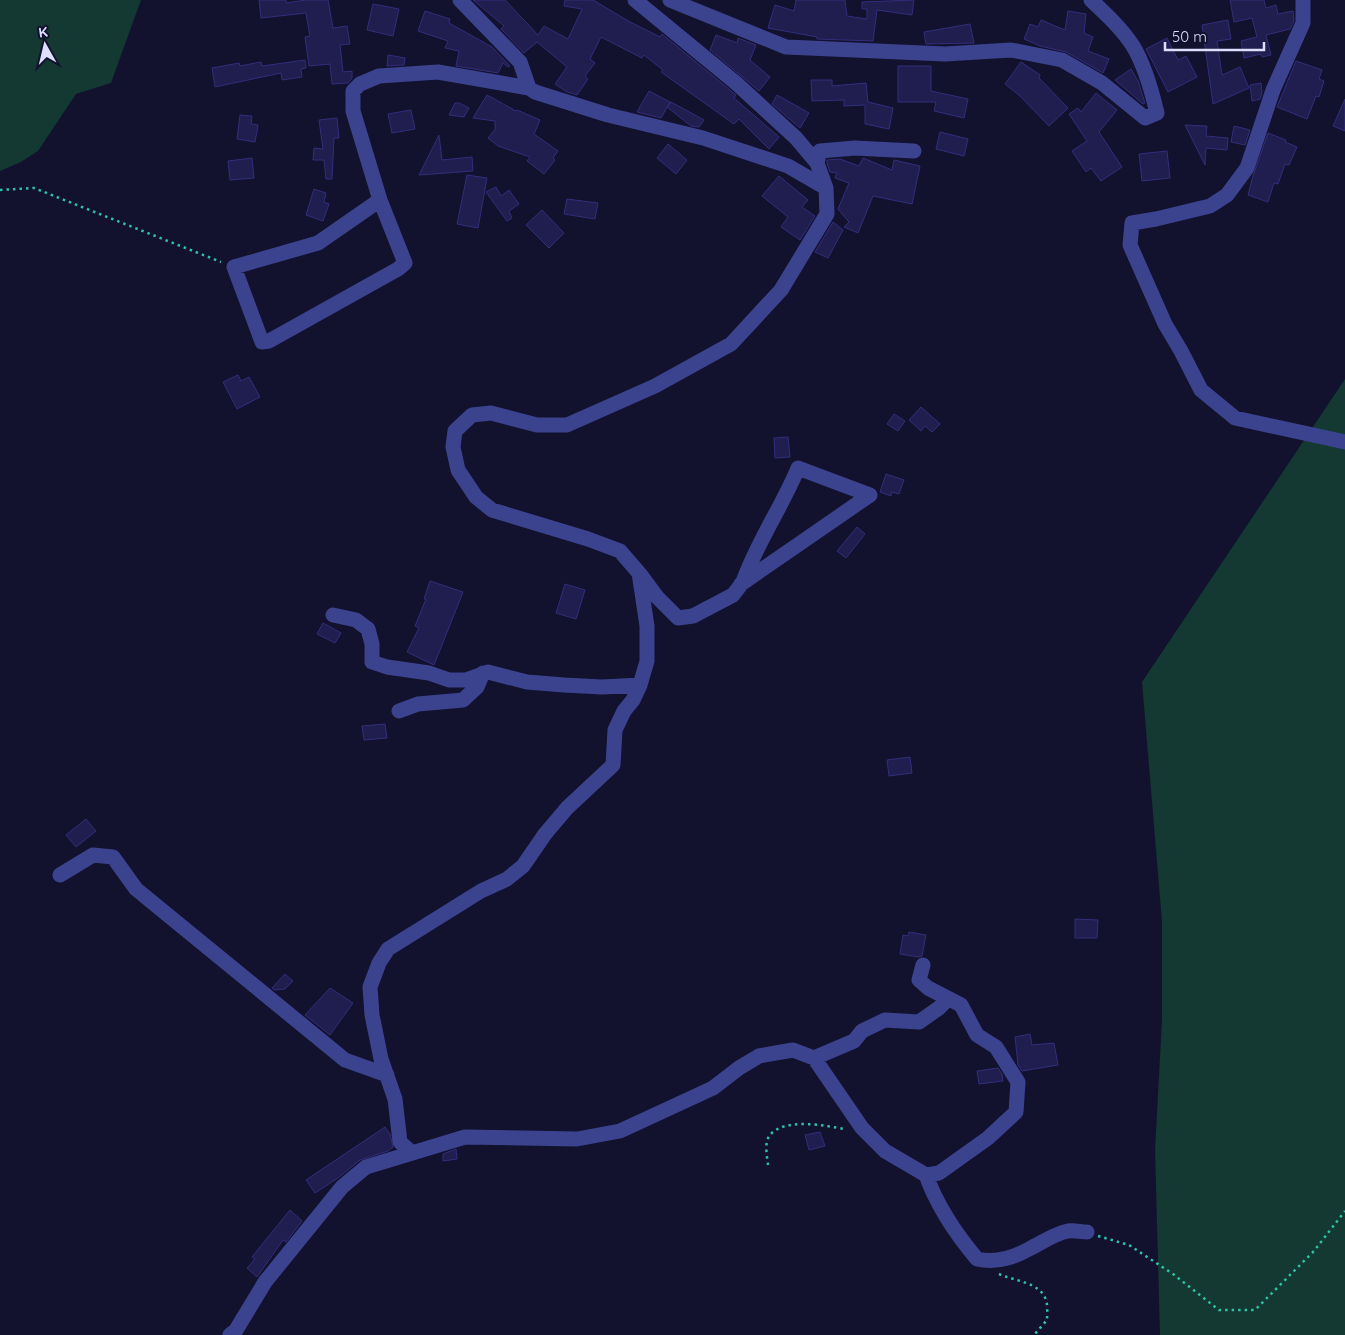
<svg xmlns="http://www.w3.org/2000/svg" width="1345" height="1335" font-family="Quicksand,sans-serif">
<rect width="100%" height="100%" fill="#12112e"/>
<path fill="#143832" d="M 0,0 L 141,0 L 111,83 L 76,94 L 38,151 L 21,162 L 0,171 Z
M 1345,379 L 1345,1335 L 1160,1335 L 1155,1150 L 1162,1020 L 1162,922 L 1142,682 Z"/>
<path fill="#201d4f" stroke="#332e7c" d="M 259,0 L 286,0 L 286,3 L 306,0 L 328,0 L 333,28 L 347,26 L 350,44 L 340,45 L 343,72 L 352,71 L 352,78 L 348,83 L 332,84 L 330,64 L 309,66 L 305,37 L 310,36 L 306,13 L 261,18 Z
M 473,0 L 505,0 L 538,35 L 544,26 L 568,39 L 582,9 L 564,6 L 565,0 L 593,0 L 630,22 L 660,37 L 662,34 L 730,90 L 736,95 L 734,98 L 779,137 L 769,149 L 739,119 L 734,124 L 661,72 L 663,70 L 644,55 L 642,58 L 601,37 L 590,59 L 595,63 L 585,76 L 588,79 L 577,95 L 567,92 L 555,84 L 567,67 L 537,42 L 524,53 L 501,29 L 504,26 Z
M 796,0 L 845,0 L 847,16 L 867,19 L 867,9 L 862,9 L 862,2 L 914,0 L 912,15 L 877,10 L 873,41 L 817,39 L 817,37 L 768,28 L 775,5 L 794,11 Z
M 1230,0 L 1264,0 L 1266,8 L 1276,5 L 1278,14 L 1293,11 L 1294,21 L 1290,29 L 1266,35 L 1271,55 L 1262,57 L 1261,54 L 1244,58 L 1241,41 L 1257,37 L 1252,18 L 1234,22 Z
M 373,4 L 399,9 L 393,36 L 367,30 Z
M 425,11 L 450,19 L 449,23 L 492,47 L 510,66 L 508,67 L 503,63 L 498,73 L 456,66 L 459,51 L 445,48 L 448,41 L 418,31 Z
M 1068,11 L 1086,14 L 1084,33 L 1093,37 L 1088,51 L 1109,59 L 1103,73 L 1066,52 L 1040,46 L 1024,39 L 1030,24 L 1038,27 L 1041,20 L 1065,30 Z
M 1228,20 L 1231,39 L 1217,41 L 1222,75 L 1240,67 L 1249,88 L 1213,104 L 1202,25 Z
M 970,24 L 974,43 L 926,44 L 924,32 Z
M 716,35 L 737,43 L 738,38 L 756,45 L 750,60 L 770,77 L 759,91 L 710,50 Z
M 1167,38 L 1178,60 L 1186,56 L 1197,77 L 1168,92 L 1146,49 Z
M 388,55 L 405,58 L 404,65 L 387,66 Z
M 305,60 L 306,68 L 301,69 L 302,77 L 282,80 L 281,73 L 215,87 L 212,68 L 239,63 L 240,66 L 261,62 L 262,66 Z
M 1296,61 L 1322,70 L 1319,79 L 1324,81 L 1319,97 L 1316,96 L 1307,119 L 1277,107 Z
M 1021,62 L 1040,75 L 1039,78 L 1068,108 L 1049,126 L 1020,96 L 1005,84 Z
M 898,66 L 931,66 L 931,91 L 968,99 L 964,118 L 934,111 L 936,102 L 898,102 Z
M 1131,69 L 1138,81 L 1145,103 L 1143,104 L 1115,80 Z
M 811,80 L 832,80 L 832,86 L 866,83 L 868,102 L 893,108 L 889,129 L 865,124 L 865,105 L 844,106 L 844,100 L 812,101 Z
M 1261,83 L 1262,93 L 1260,99 L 1252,101 L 1250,85 Z
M 649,91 L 670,102 L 661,118 L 637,112 Z
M 1096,93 L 1117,110 L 1099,132 L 1122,167 L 1101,181 L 1091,168 L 1086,172 L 1072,151 L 1087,141 L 1069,114 L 1078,108 L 1081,112 Z
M 487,95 L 516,111 L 517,110 L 540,120 L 534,134 L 558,151 L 553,158 L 555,160 L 544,174 L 527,161 L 530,157 L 498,146 L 488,138 L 496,128 L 495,127 L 495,121 L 473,118 Z
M 777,95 L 809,113 L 800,128 L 772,104 Z
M 1345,99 L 1345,131 L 1333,126 Z
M 671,102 L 704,120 L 699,127 L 691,126 L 667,107 Z
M 455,103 L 459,103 L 469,108 L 464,117 L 449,115 Z
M 411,110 L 415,129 L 392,133 L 388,114 Z
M 240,115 L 252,116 L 251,124 L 258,125 L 255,142 L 237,139 Z
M 337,118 L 339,138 L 334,138 L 332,179 L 326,179 L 324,160 L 313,160 L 314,148 L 323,149 L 319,120 Z
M 1185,125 L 1207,126 L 1206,136 L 1228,138 L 1227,150 L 1206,148 L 1205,165 Z
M 1234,126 L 1250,130 L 1245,145 L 1231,142 Z
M 940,132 L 968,139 L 964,156 L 936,149 Z
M 1268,133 L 1286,140 L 1285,142 L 1297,147 L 1289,165 L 1285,164 L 1278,184 L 1274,183 L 1268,202 L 1248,195 L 1253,176 Z
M 439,135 L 442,160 L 472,157 L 473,171 L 419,175 Z
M 668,144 L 687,160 L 676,174 L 657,158 Z
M 1167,151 L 1170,178 L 1142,181 L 1139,154 Z
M 252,158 L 254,178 L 230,180 L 228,161 Z
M 863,158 L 892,170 L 894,160 L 920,166 L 912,204 L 873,196 L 858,233 L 844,227 L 849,222 L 838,209 L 849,183 L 835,178 L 837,173 L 830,172 L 827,163 L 827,160 L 840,159 L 859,166 Z
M 467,175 L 487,178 L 478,228 L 457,224 Z
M 779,176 L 808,200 L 802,207 L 815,216 L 800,240 L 781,227 L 788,217 L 762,196 Z
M 496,187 L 501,196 L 509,190 L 519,204 L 509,211 L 512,218 L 507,221 L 486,192 Z
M 314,189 L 326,193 L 324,202 L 329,204 L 323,221 L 306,215 Z
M 567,199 L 598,203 L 595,219 L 564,214 Z
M 542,210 L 564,233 L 549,248 L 526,225 Z
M 833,222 L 843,230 L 828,258 L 815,252 Z
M 238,375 L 241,381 L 249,377 L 260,397 L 237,409 L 223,382 Z
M 921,407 L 940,424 L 932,432 L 925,426 L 921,431 L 909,420 Z
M 894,414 L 905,421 L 898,431 L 887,424 Z
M 788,437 L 790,457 L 775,458 L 774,438 Z
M 886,474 L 904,480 L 899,494 L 892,492 L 891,496 L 880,492 Z
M 857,527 L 865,534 L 846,558 L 837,551 Z
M 430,581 L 463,592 L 434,665 L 407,652 L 419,628 L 415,626 L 426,599 L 424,599 Z
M 565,584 L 585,590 L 576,619 L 556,613 Z
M 323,623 L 341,633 L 335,643 L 317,634 Z
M 385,724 L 387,738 L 364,740 L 362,726 Z
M 910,757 L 912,773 L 889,776 L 887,760 Z
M 86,819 L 96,831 L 76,847 L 66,835 Z
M 1075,919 L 1098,920 L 1097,938 L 1075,938 Z
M 909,932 L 926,935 L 922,956 L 918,957 L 900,954 L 903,935 L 908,936 Z
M 285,974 L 293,981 L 285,989 L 275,990 L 272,988 Z
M 330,988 L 353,1003 L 330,1035 L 305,1015 Z
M 1030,1034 L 1032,1045 L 1054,1043 L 1058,1065 L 1022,1071 L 1018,1065 L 1015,1037 Z
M 998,1068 L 1002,1074 L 1003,1081 L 979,1084 L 977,1071 Z
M 385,1127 L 390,1134 L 393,1147 L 388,1151 L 360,1160 L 338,1178 L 315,1193 L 306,1180 Z
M 820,1132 L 825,1146 L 809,1150 L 805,1135 Z
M 456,1149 L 457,1159 L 443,1161 L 443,1154 Z
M 290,1210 L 302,1221 L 286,1242 L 283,1240 L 257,1277 L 247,1268 L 255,1259 L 252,1257 L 260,1247 Z"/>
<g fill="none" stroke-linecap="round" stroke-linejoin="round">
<path stroke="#2ec3a6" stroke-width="2.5" stroke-dasharray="2.5 4" stroke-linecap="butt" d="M 0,190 L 34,188 L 221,262
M 768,1165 C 767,1156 764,1142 770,1135 C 785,1117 826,1126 845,1129
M 1098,1236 L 1129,1245 L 1173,1274 L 1219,1310 L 1255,1310 L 1314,1251 L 1345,1211
M 999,1274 C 1014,1281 1040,1282 1046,1300 C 1048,1306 1047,1314 1047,1320 L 1034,1335"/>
<path stroke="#3b438e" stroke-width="15" d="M 460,0 L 520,62 L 529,88
M 670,0 L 786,47 L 945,54 L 1011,50 L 1062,60 L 1102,83 L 1145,118 L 1157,113 C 1152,92 1144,64 1133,46 C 1122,29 1106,14 1091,0
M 1303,0 L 1303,23 L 1273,90 L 1247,168 L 1227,195 L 1210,206 L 1156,219 L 1132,223 L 1130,245 L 1165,324 L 1181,351 L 1201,390 L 1235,418 L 1345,442
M 817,163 L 820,151 L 855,148 L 914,151
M 380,200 L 318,243 L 234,267 L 262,342 L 269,341 L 398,269 L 405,263 L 380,200 L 353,111 L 353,91 L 360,84 L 379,76 L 438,72 L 529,88 L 535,92 L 608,115 L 703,138 L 788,166 L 826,188
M 640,574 L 657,597 L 678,618 L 693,616 L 733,595 L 743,582 C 757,542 782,507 798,468 L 870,495 L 741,584
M 333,615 L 356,620 L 368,629 L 372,644 L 372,662 L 387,667 L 429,673 L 449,680 L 466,680 L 488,672 L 527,682 L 564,685 L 602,687 L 640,685
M 399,711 L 418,704 L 463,700 L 477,687 L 483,673
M 60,875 L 93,855 L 113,857 L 136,889 L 345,1060 L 387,1075
M 814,1058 L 854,1041 L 862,1031 L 885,1020 L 919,1022 L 939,1008 L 948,999
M 412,1153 L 400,1142 L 395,1099 L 381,1059 L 372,1015 L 370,987 L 379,963 L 388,949 L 481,891 L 507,879 L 523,866 L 545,834 L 567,808 L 613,765 L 615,730 L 624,711 L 633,700 L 640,685 L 647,661 L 647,626 L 639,573 L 620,551 L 588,539 L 492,510 L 476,497 L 458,470 L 453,447 L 455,431 L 472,415 L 491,413 L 537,425 L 567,425 L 655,386 L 731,344 L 781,290 L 827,214 L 826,188 L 817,163 L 796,138 L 736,83 L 635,0
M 926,1175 C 937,1206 956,1234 977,1259 C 995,1263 1013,1258 1029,1249 C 1042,1243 1053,1234 1068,1231 C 1074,1230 1081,1232 1087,1232
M 230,1335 L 236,1330 L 265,1282 L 342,1187 L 366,1167 L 465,1137 L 577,1139 L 620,1131 L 713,1088 L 739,1068 L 759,1056 L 793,1050 L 814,1058 L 862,1128 L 885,1151 L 926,1175 L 939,1173 L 988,1138 L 1016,1112 L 1018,1082 L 996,1047 L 977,1035 L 961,1005 L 928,988 L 919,980 L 923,965"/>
</g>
<g transform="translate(45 45) rotate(352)" stroke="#12112e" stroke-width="4" paint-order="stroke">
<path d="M0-4L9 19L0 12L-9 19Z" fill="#dedfff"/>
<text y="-8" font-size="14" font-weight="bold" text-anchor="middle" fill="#dedfff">K</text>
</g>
<path d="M1165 42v8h99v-8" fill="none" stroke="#dedfff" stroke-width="2.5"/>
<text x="1172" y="42" font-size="15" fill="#dedfff" stroke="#12112e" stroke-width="4" paint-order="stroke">50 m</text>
</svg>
